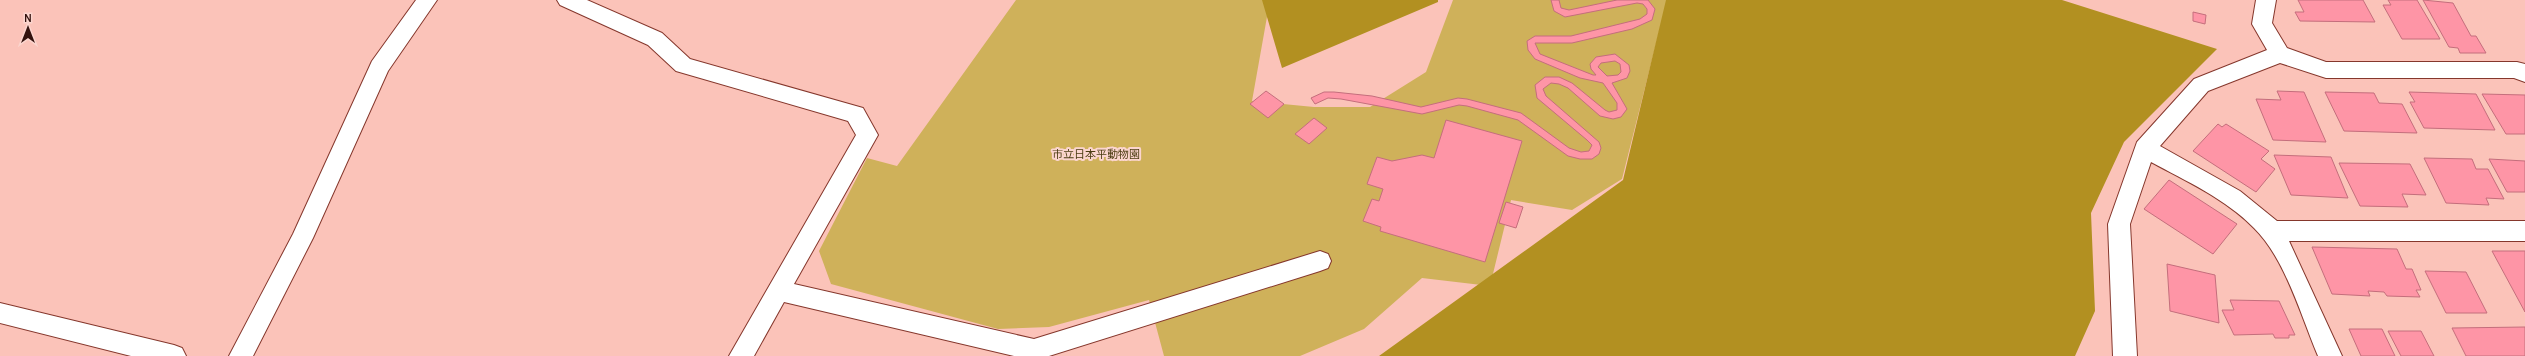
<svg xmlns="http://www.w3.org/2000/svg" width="2525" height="356" font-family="Karla,'Noto Sans JP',sans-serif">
<rect width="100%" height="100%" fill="#fbc3b9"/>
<path fill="#cfb15a" d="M 1016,0 L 1270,0 L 1252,101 L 1314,107 L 1370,107 L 1426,72 L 1453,0 L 1667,0 L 1622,179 L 1572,210 L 1511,200 L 1490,286 L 1422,278 L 1364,329 L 1300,356 L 1164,356 L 1149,300 L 1049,327 L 998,329 L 831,284 L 819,251 L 867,158 L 897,166 Z"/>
<path fill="#b29021" d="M 1262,0 L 1438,0 L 1438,2 L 1282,68 Z
M 1666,0 L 2062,0 L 2217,49 L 2124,142 L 2091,213 L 2095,311 L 2075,356 L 1379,356 L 1623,180 Z"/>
<path fill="#fe95a6" stroke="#c46e7c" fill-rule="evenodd" d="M 1551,0 L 1559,0 L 1561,8 L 1569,10 L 1617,0 L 1648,0 L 1655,9 L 1652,20 L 1632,29 L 1572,43 L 1535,43 L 1540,54 L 1593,75 L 1596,75 L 1591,69 L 1590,64 L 1596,57 L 1615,54 L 1629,65 L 1630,71 L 1627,78 L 1612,83 L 1627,109 L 1621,117 L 1613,119 L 1600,116 L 1568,88 L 1559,84 L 1551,83 L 1543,89 L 1546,96 L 1599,142 L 1601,148 L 1599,154 L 1592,159 L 1580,159 L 1568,156 L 1518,120 L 1467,106 L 1459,105 L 1422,114 L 1341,99 L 1328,98 L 1315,104 L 1311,98 L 1324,92 L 1334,92 L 1372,96 L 1421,107 L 1458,98 L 1467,99 L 1521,113 L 1569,148 L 1581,152 L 1589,151 L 1592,145 L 1587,140 L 1537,98 L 1535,85 L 1545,77 L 1559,77 L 1572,83 L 1605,110 L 1609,112 L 1617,110 L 1617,103 L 1603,83 L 1580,78 L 1535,59 L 1528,50 L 1527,41 L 1535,36 L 1571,36 L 1640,19 L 1647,14 L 1647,9 L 1643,4 L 1637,3 L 1565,17 L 1554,11 ZM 1615,61 L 1620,64 L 1621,72 L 1618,75 L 1607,76 L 1598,67 L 1601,63 Z
M 2298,0 L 2363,0 L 2375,22 L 2300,21 L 2295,12 L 2304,12 Z
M 2388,0 L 2417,0 L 2440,39 L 2402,39 L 2383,5 L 2391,5 Z
M 2423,0 L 2453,3 L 2471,36 L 2476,36 L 2486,53 L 2460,53 L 2458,48 L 2449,47 Z
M 2193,12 L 2206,15 L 2205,24 L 2193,21 Z
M 1266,91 L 1284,104 L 1268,118 L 1250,104 Z
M 2277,91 L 2304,92 L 2326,142 L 2273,140 L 2256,99 L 2281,100 Z
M 2325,92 L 2374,93 L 2379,103 L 2402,104 L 2417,133 L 2344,131 Z
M 2409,92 L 2476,94 L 2495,130 L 2424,128 L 2410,102 L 2415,102 Z
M 2482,94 L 2525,95 L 2525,134 L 2506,134 Z
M 1314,118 L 1327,128 L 1309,144 L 1295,134 Z
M 1446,120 L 1522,141 L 1485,262 L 1380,231 L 1381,227 L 1363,221 L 1372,199 L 1379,201 L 1383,189 L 1367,184 L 1377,157 L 1392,161 L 1422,155 L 1434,158 Z
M 2218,124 L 2222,127 L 2226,124 L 2269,151 L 2261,159 L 2275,169 L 2256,192 L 2193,151 Z
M 2274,155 L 2331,157 L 2348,198 L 2291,195 Z
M 2424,158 L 2472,159 L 2476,169 L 2488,169 L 2504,199 L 2486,198 L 2489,205 L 2446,203 Z
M 2489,159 L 2525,161 L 2525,192 L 2507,192 Z
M 2339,163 L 2410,164 L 2426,195 L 2402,194 L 2408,207 L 2360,206 Z
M 2169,180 L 2237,224 L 2213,254 L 2144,209 Z
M 1506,202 L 1523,207 L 1516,228 L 1499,223 Z
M 2312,247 L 2397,249 L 2406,269 L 2412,269 L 2421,290 L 2416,290 L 2420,297 L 2387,296 L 2384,292 L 2368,291 L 2370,296 L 2332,294 Z
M 2492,251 L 2525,251 L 2525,312 Z
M 2167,264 L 2215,275 L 2219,323 L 2170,311 Z
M 2425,271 L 2466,272 L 2487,313 L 2446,313 Z
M 2230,300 L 2279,301 L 2295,335 L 2289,335 L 2289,338 L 2275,338 L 2273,334 L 2234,335 L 2222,310 L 2234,310 Z
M 2525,327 L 2525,356 L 2466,356 L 2452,328 Z
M 2349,329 L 2382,329 L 2395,356 L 2361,356 Z
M 2388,331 L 2421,331 L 2434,356 L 2401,356 Z"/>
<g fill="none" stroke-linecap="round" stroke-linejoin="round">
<defs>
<path id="minor" d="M 416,0 L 437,0 L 388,71 L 313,238 L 253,356 L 229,356 L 293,234 L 372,61 Z
M 557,0 L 587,0 L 662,33 L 690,59 L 863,108 L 878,135 L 794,284 L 1034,339 L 1320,251 L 1328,254 L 1331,261 L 1328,268 L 1320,271 L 1049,356 L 1014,356 L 784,302 L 754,356 L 729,356 L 856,135 L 848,121 L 676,71 L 648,45 L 560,5 Z
M 2256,0 L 2276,0 L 2272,23 L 2287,48 L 2326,62 L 2517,62 L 2525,64 L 2525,82 L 2514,78 L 2326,78 L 2280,63 L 2208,91 L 2160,146 L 2240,191 L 2277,221 L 2525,221 L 2525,241 L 2289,241 L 2342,356 L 2318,356 C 2301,316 2285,258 2254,228 C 2226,199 2186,181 2151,162 L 2130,224 L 2137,356 L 2113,356 L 2108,224 L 2137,142 L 2194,79 L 2267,50 L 2252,24 Z
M 0,303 L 174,345 L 182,348 L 186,356 L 131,356 L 0,323 Z"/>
</defs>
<use href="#minor" stroke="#85372c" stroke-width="2"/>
<use href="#minor" fill="#fff" fill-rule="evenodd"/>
</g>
<g text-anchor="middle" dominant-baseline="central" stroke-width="4" stroke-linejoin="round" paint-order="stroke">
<g font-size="11" fill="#4c3d12" stroke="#fbd5ce">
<text x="1096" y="154">市立日本平動物園</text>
</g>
</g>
<g transform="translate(28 28)" stroke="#fbd5ce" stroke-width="3" paint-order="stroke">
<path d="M0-3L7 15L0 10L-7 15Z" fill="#33120e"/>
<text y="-6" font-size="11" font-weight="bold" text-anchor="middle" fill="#33120e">N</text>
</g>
</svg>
